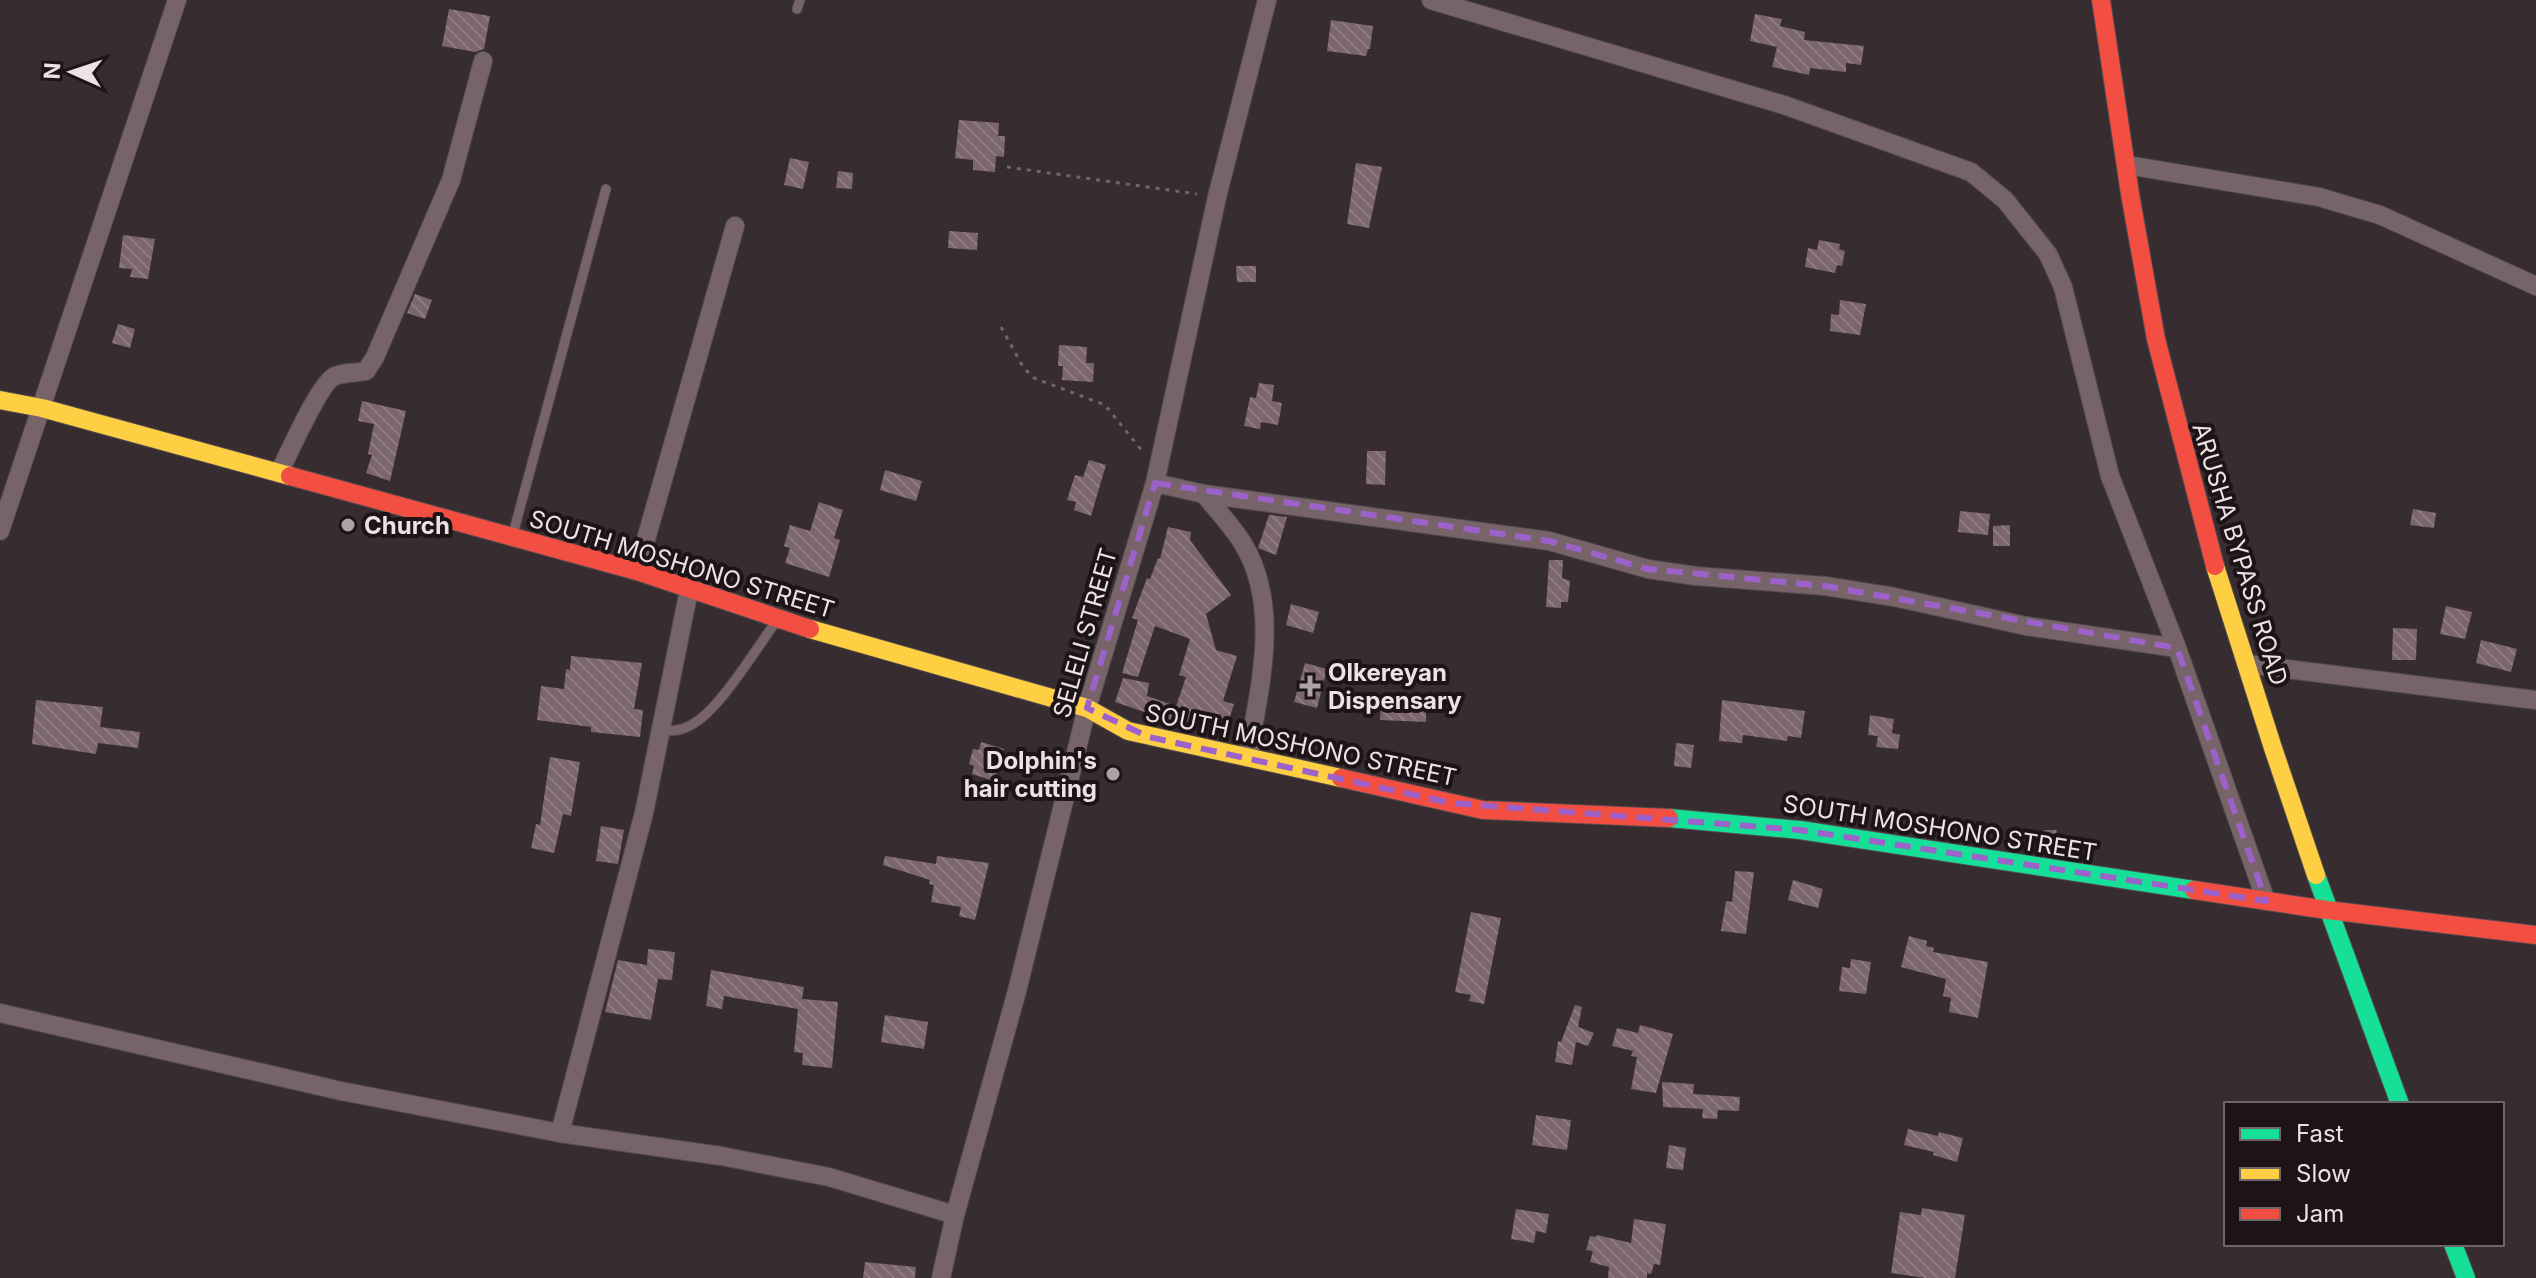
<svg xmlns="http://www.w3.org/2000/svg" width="2536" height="1278" font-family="Inter,sans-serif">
<defs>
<pattern id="building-back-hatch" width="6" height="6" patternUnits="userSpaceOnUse" patternTransform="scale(2)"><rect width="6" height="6" fill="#7b666c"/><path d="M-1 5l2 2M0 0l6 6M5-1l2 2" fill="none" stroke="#8e7c81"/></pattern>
</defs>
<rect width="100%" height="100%" fill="#372c2f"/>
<path fill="url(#building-back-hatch)" d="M 449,9 L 490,16 L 484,49 L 475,52 L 442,46 Z
M 1755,14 L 1782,19 L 1780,26 L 1805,32 L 1804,40 L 1864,46 L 1861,65 L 1846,63 L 1846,72 L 1810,68 L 1809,75 L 1772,67 L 1777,47 L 1750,41 Z
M 1331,20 L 1373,26 L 1370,49 L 1368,49 L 1366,56 L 1327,51 Z
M 959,120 L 999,123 L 998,136 L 1005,136 L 1004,157 L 996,156 L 995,172 L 973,170 L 973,160 L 955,158 Z
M 790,158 L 809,162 L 803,189 L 784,185 Z
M 1356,163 L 1382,167 L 1369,228 L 1347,224 Z
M 838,171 L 853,173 L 852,189 L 836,188 Z
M 949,231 L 978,233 L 977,250 L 948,248 Z
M 123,235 L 155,239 L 148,279 L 130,277 L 132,269 L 119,268 Z
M 1819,240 L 1840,244 L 1839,249 L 1845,251 L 1842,266 L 1837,265 L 1835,273 L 1805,267 L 1808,248 L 1817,250 Z
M 1236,266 L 1256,266 L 1256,282 L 1237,282 Z
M 415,294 L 432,300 L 425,319 L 407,313 Z
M 1840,300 L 1866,304 L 1860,335 L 1830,331 L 1831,314 L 1839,315 Z
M 118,324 L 135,329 L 130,348 L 112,343 Z
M 1059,345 L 1087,347 L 1086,363 L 1094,363 L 1093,382 L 1062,380 L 1063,366 L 1058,366 Z
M 1259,383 L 1274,385 L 1272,401 L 1282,403 L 1278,425 L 1261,422 L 1260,429 L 1244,426 L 1250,397 L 1256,398 Z
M 362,401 L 406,411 L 390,481 L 366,473 L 372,455 L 368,454 L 374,424 L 358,421 Z
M 1367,451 L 1386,451 L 1385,485 L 1366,484 Z
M 1089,460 L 1106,465 L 1091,516 L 1074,510 L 1076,502 L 1067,500 L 1075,475 L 1083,477 Z
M 885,470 L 922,481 L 916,501 L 880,490 Z
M 819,502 L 843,510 L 834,538 L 840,540 L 829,577 L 785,563 L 790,548 L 784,546 L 790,525 L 810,531 Z
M 2413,509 L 2436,513 L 2434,528 L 2410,525 Z
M 1960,511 L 1990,514 L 1988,535 L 1958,532 Z
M 1269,515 L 1287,517 L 1276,555 L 1258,548 Z
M 2010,525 L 2010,546 L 1993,546 L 1993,526 Z
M 1168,527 L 1191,532 L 1190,540 L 1231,595 L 1206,614 L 1216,650 L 1237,656 L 1223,701 L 1234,704 L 1229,720 L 1192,710 L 1186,726 L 1115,702 L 1123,678 L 1149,683 L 1147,696 L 1176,706 L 1186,677 L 1179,675 L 1190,639 L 1155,626 L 1138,677 L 1122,673 L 1138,620 L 1132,618 L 1147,578 L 1150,579 L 1158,558 L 1160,559 Z
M 1549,560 L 1563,560 L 1562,578 L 1570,581 L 1568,602 L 1561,602 L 1561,608 L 1546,607 Z
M 1291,604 L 1319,612 L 1313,633 L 1286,625 Z
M 2446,606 L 2472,612 L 2465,639 L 2440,634 Z
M 2393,628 L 2417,629 L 2416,660 L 2392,660 Z
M 2481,640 L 2517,649 L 2511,672 L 2476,663 Z
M 571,656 L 642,663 L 634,709 L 643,710 L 640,737 L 591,732 L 591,727 L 537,720 L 541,686 L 564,689 L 566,669 L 570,670 Z
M 1305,663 L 1327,669 L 1317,708 L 1294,702 Z
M 36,700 L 103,707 L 100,727 L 140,732 L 138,748 L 98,743 L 96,754 L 32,744 Z
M 1722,700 L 1805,711 L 1801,738 L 1788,736 L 1787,741 L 1743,735 L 1742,743 L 1719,741 Z
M 1381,704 L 1426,706 L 1426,722 L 1380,720 Z
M 1870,715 L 1894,719 L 1892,733 L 1900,735 L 1898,749 L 1876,747 L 1878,736 L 1868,735 Z
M 981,742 L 1004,749 L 1002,752 L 1007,754 L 1002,770 L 998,769 L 994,781 L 972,774 L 974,766 L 969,764 L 973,749 L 979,750 Z
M 1676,743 L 1694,745 L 1691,768 L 1674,766 Z
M 550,757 L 580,762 L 571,816 L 563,814 L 554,853 L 531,848 L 536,824 L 540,825 Z
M 601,826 L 624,830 L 618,864 L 596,861 Z
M 2045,830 L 2057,830 L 2053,843 L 2043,850 L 2039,835 Z
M 885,856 L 936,864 L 937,856 L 989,863 L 975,920 L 959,916 L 961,907 L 931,902 L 934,885 L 929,884 L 930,880 L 883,865 Z
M 1735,871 L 1754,872 L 1746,934 L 1721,931 L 1726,901 L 1732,902 Z
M 1793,880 L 1823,889 L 1818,908 L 1788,900 Z
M 1471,912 L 1501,918 L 1484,1004 L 1469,1001 L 1471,995 L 1455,992 Z
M 1909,936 L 1927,941 L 1926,946 L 1934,948 L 1933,952 L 1988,962 L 1978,1018 L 1949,1012 L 1951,998 L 1943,996 L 1946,979 L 1901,967 Z
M 648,949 L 675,952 L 672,980 L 658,979 L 651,1020 L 605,1012 L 618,960 L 647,965 Z
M 1851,959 L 1871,962 L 1866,994 L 1839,991 L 1842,967 L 1850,968 Z
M 711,970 L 804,987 L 802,999 L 838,1002 L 832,1068 L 802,1065 L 803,1053 L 794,1052 L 798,1009 L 724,996 L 722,1009 L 706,1006 Z
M 1575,1005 L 1582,1007 L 1578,1027 L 1594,1033 L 1588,1046 L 1576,1042 L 1572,1065 L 1555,1062 L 1558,1041 L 1561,1042 Z
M 885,1015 L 928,1022 L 924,1049 L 881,1042 Z
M 1640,1025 L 1673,1034 L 1656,1093 L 1631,1089 L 1637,1057 L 1631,1056 L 1633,1051 L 1612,1046 L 1617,1028 L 1638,1033 Z
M 1662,1082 L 1694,1084 L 1693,1094 L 1740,1097 L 1739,1111 L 1718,1110 L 1717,1119 L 1702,1118 L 1703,1109 L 1663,1107 Z
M 1536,1115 L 1571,1120 L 1567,1150 L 1532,1145 Z
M 1908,1129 L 1938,1136 L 1939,1132 L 1963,1138 L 1957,1162 L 1933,1155 L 1934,1152 L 1904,1145 Z
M 1669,1145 L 1686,1148 L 1683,1170 L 1666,1168 Z
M 1922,1208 L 1965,1215 L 1955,1278 L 1925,1278 L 1891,1273 L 1900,1212 L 1921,1215 Z
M 1516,1209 L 1549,1214 L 1546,1233 L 1536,1231 L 1534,1243 L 1511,1239 Z
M 1634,1219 L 1666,1224 L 1660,1265 L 1654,1264 L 1651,1274 L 1647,1273 L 1647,1278 L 1608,1278 L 1609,1267 L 1590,1262 L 1593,1251 L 1586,1250 L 1590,1236 L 1596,1237 L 1597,1235 L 1631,1243 Z
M 865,1262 L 916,1267 L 915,1278 L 863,1278 Z"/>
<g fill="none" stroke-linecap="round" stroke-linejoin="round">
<defs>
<path id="lane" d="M 797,9 L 800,0
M 513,534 L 606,189
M 660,731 C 672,731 681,731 691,725 C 718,712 756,649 775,623"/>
<path id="street" d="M 1431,0 L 1784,105 L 1971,172 L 2005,200 L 2048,254 L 2063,287 L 2110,476 L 2177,648 L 2266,901
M 2127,165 L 2319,197 L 2380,215 L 2536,286
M 279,473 C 288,455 320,382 335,376 C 344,372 356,373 366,371 L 375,357 L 451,180 L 483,61
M 1155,483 L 1204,494 L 1549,541 L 1648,569 L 1696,576 L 1825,586 L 1894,597 L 2026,626 L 2177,648
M 1204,494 C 1216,509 1231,525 1242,542 C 1282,606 1259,688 1248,757
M 0,531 L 177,0
M 637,571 L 735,226
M 2247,664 L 2536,700
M 0,1013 L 341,1091 L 560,1133 L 721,1156 L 829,1177 L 955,1215
M 560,1133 L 644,813 L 689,590
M 941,1278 L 955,1215 L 1017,991 L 1087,708 L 1155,483 L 1217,197 L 1267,0"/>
<path id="fast" d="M 1669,818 L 1800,830 L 2194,890
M 2316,875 L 2400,1104
M 2453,1244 L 2466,1278"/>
<path id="slow" d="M 0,400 L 42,408 L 290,476
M 2215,566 L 2273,748 L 2316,875
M 810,629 L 1087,708 L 1128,731 L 1341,778"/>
<path id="jam" d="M 2101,0 L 2130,194 L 2156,339 L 2215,566
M 290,476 L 637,571 L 810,629
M 1341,778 L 1483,810 L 1669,818
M 2194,890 L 2327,910 L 2536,935"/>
</defs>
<use href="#lane" stroke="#534a4d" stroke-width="11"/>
<use href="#street" stroke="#534a4d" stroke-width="20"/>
<use href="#fast" stroke="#534a4d" stroke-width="20"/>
<use href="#slow" stroke="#534a4d" stroke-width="20"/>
<use href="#jam" stroke="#534a4d" stroke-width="20"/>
<path stroke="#726468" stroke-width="3" stroke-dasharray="4 6" stroke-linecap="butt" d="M 1007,167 L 1197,194
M 1001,327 L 1023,367 L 1034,378 L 1105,405 L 1143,452"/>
<use href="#lane" stroke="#776469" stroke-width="9"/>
<use href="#street" stroke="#776469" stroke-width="18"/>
<use href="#fast" stroke="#16e098" stroke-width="18"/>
<use href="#slow" stroke="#ffcf43" stroke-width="18"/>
<use href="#jam" stroke="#f24e42" stroke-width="18"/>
</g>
<path fill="none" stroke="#9d62ca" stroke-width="6" stroke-dasharray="16 10" stroke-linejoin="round" d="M 1155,483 L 1549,541 L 1648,569 L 1825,586 L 2177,648 L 2266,901 L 1800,830 L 1451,803 L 1149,737 L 1087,708 Z"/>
<g fill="#ada2a4" stroke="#1c1416" stroke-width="3">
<circle cx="348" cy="525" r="8"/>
<path d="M1306 674h8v8h8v8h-8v8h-8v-8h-8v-8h8z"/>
<circle cx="1113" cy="774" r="8"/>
</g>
<g text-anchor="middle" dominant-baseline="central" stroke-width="8" stroke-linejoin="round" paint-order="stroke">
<g font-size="24" font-weight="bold" fill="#ede1e3" stroke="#1c1416" text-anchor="start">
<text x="364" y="525">Church</text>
<text x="1328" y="672">Olkereyan<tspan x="1328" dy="28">Dispensary</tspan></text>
<text x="1097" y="760" text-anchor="end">Dolphin's<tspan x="1097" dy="28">hair cutting</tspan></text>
</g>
<g font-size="24" fill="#ede1e3" stroke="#1c1416">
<text transform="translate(2240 554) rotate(73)">ARUSHA BYPASS ROAD</text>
<text transform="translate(682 564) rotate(17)">SOUTH MOSHONO STREET</text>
<text transform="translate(1085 633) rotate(-74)">SELELI STREET</text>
<text transform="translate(1301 745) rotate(12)">SOUTH MOSHONO STREET</text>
<text transform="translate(1940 828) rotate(9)">SOUTH MOSHONO STREET</text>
</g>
</g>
<rect x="2224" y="1102" width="280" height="144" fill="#1c1416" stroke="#706668" stroke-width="2"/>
<rect x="2240" y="1128" width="40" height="12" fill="#16e098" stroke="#706668" stroke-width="2"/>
<text x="2296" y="1142" font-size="24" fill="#ede1e3">Fast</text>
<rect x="2240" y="1168" width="40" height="12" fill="#ffcf43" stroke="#706668" stroke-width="2"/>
<text x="2296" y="1182" font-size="24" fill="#ede1e3">Slow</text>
<rect x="2240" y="1208" width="40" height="12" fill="#f24e42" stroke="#706668" stroke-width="2"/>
<text x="2296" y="1222" font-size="24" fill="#ede1e3">Jam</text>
<g transform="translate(72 72) rotate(273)" stroke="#1c1416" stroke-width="6" paint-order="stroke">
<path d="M0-6L14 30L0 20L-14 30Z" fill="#ede1e3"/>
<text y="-12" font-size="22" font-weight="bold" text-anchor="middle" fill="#ede1e3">N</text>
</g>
</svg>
